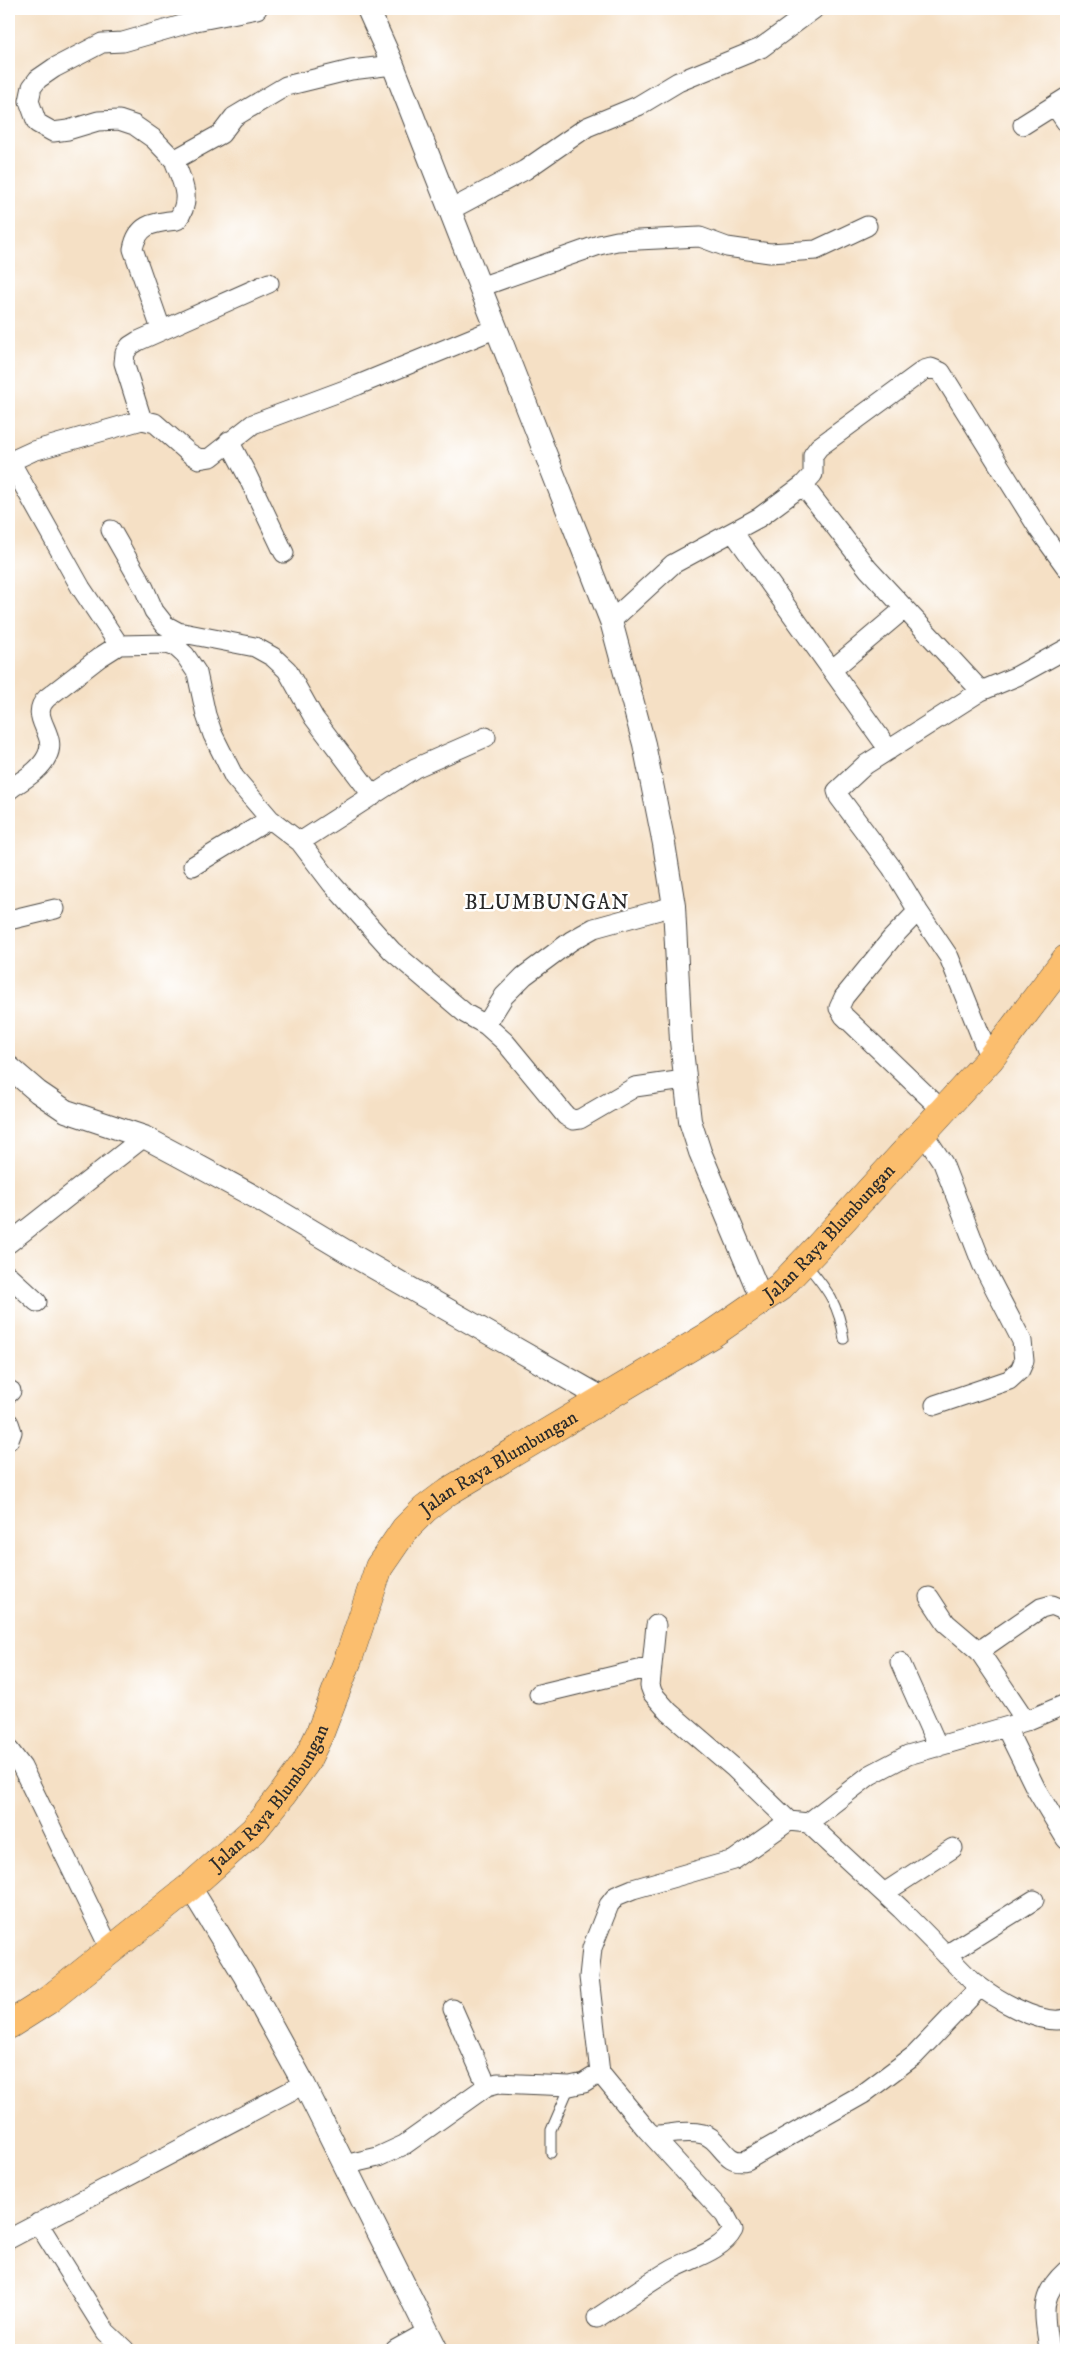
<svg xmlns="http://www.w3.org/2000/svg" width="1075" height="2359" font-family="'IM FELL DW Pica',serif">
<rect width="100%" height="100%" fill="#fff"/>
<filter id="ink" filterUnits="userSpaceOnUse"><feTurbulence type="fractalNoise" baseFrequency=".02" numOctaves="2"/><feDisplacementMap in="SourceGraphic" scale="10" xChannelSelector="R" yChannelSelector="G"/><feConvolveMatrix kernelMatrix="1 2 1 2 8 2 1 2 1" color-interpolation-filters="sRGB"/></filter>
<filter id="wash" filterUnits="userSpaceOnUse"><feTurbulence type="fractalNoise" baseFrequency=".0096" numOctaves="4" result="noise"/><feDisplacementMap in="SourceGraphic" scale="20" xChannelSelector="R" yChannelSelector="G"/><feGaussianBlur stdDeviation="1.12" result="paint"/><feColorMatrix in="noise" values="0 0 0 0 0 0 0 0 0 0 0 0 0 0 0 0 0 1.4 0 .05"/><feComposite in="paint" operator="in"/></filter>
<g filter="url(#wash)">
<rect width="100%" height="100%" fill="#f5e0c5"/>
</g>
<g filter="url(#ink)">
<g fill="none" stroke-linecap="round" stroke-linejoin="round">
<defs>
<path id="service" d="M 806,1264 C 828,1290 839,1305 844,1339
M 551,2153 L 551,2130 L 570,2086"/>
<path id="minor" d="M 1055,106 L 1066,122
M 1023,125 L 1066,98
M 174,160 L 154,139 L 134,125 L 119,120 L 98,121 L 68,130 L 53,132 L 37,123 L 29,101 L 32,87 L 38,79 L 54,68 L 102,43 L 123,42 L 196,21 L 257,9
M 450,210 L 525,170 L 587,127 L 638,106 L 678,82 L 761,48 L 814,9
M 480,287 L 599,245 L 617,241 L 700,237 L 727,247 L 770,253 L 816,250 L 867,226
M 161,329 L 133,249 C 138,223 154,223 177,220 C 193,200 182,181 174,160 L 221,134 L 234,117 L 286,86 L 351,70 L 393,65
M 142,420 L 124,363 L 125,353 L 130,346 L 138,341 L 269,283
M 229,441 L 247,475 L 284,553
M 10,461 L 81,588 L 119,645
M 9,462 L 33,451 L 142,420 L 155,423 L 189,453 L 199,459 L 211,457 L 253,424 L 358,385 L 497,328
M 803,485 L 868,569 L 981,691
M 111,530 L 144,588 L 154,611 L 165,625 L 178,632 L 255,647 L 273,657 L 287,670 L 314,718 L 373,796
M 733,532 L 889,750
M 611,621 L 673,564 L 760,517 L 803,485 L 813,474 L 813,455 L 819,447 L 924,370 L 931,368 L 941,372 L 1040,531 L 1066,567
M 833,669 L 904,609
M 9,790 C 22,780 40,771 47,756 C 59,734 27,717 47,698 L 100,657 L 119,645 L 167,644 L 176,647 L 185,655 L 197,673 L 206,715 L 213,735 L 234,777 L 270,819 L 300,842 L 332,884 L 392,951 L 466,1014 L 486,1025 L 505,1042 L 566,1116 L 573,1120 L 580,1119 L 635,1087 L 684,1080
M 300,842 L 415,768 L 486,737
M 193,866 L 270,819
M 918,911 L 892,938 L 844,997 L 839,1008 L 844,1016 L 943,1111
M 9,920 L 55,909
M 486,1025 L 504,996 L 524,976 L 571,941 L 594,928 L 674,906
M 990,1059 L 949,957 L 918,911 L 892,868 L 839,797 L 837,791 L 865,765 L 981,691 L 1017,676 L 1066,649
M 923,1133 L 943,1163 L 982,1264 L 1022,1341 L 1024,1361 L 1020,1370 L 1009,1380 L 935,1405
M 9,1243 L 144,1137
M 9,1276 L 37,1302
M 9,1393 L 11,1391
M 9,1423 L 12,1432 L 9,1440
M 929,1597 L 946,1623 L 979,1651 L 1026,1721
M 656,1625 L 650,1686 L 653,1694 L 669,1712 L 733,1767 L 789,1821 L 808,1823 L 901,1909 L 972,1981 C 994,1998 1039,2026 1066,2019
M 979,1651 L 1041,1608 L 1052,1605 L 1066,1611
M 900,1662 L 938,1747
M 539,1694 L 651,1667
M 1006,1728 L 1036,1789 L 1066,1839
M 9,1750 L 22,1767 L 111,1951
M 808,1823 L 870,1775 L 908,1755 L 1026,1721 L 1066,1704
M 884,1893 L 953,1848
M 946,1955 L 1034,1900
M 453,2009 L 487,2086
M 653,2136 C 668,2134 688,2130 703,2134 C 722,2139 724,2166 747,2160 L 863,2094 L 915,2055 L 980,1987
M 344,2165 L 378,2157 L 404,2145 L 487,2086 L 498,2083 L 570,2086 L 584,2083 L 600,2073 L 589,1977 L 592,1948 L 609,1905 L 616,1896 L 633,1889 L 734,1860 L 789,1821
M 38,2223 L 106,2332 L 125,2350
M 9,2239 L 304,2084
M 597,2318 C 622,2302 646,2284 672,2269 C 692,2258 722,2251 733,2230 L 725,2215 L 647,2130 L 600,2073
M 395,2350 L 427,2332
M 1049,2350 C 1045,2316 1037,2297 1066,2271"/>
<path id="tertiary" d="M 368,9 L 393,65 L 611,621 L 644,744 L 664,844 L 674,906 L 681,1041 L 690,1121 L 700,1152 L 762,1300
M 9,1067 L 38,1092 L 66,1111 L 144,1137 L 176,1154 L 257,1198 L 359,1259 L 604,1399
M 190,1887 L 244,1975 L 304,2084 L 437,2350"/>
<g id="primary">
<path id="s1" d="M 9,2025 L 47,2001 L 190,1887 L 254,1830 L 282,1795 L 306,1762 L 320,1733 L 349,1657 L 379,1567 L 405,1529 L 425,1509 L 449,1491 L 712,1334 L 780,1287 L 819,1246 L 990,1059 L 1066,959"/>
</g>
</defs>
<use href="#service" stroke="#494642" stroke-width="11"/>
<use href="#minor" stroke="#494642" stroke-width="21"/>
<use href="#tertiary" stroke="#494642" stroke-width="24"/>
<use href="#primary" stroke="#494642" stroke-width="29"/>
<use href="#service" stroke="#fff" stroke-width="9"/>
<use href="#minor" stroke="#fff" stroke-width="19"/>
<use href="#tertiary" stroke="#fff" stroke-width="22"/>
<use href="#primary" stroke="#fbbe6e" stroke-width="28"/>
</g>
</g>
<g text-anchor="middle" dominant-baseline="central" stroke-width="5" stroke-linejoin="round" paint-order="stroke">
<g font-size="19" fill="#2b2b2b" stroke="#fff">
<text stroke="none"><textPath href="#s1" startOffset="1174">Jalan Raya Blumbungan</textPath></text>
<text stroke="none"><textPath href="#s1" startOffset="769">Jalan Raya Blumbungan</textPath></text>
<text stroke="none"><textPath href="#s1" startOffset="349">Jalan Raya Blumbungan</textPath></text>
</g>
<g font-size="21" letter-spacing="1" fill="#2b2b2b" stroke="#fff">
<text x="547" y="903">BLUMBUNGAN</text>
</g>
</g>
<rect width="1075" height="2359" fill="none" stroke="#fff" stroke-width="30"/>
</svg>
